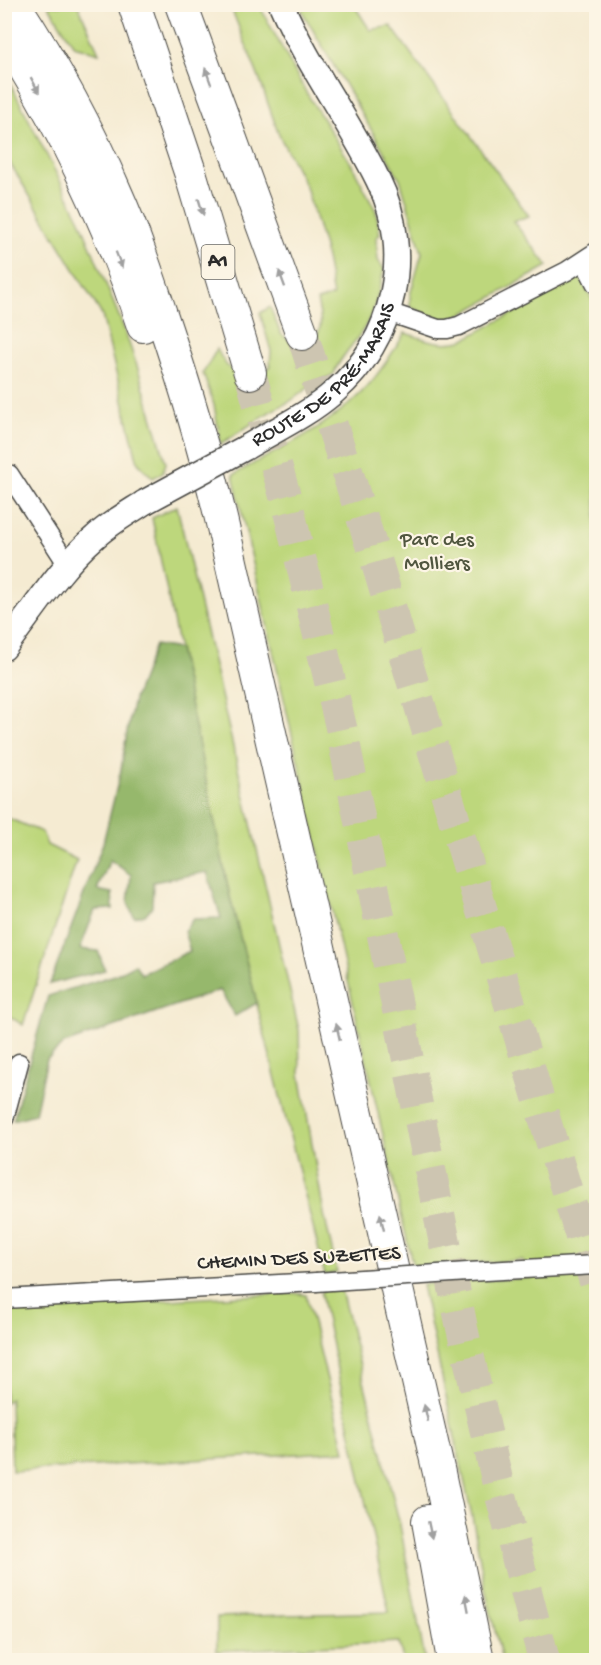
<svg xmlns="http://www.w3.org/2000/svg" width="601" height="1665" font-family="'Gochi Hand',sans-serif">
<rect width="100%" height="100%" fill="#fcf5e5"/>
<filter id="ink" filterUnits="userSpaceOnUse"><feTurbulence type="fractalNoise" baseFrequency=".0167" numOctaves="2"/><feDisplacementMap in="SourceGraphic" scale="12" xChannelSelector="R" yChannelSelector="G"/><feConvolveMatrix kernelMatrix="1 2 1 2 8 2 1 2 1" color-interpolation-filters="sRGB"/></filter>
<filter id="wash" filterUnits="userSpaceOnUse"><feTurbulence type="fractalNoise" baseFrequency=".008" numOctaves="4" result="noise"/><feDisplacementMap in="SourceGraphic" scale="24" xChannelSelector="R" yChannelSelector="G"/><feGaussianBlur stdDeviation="1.35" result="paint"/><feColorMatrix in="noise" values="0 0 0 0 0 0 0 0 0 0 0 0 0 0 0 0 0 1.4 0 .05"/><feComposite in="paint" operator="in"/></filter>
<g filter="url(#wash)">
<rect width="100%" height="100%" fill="#f5ebd2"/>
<path fill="#bdd77c" stroke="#748154" stroke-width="1.5" d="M 48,5 L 78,5 L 99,53 L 74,46 Z
M 230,5 L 259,5 L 306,92 L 352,165 L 376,211 L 380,234 L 376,238 L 378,260 L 384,269 C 380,288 376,306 367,323 C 360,338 336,361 334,374 L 308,388 L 289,402 L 271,411 L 221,444 L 214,405 L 203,373 L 217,349 C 229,374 234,373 259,378 L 270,366 L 271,351 L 260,313 L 270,307 L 281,334 L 289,340 L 315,338 C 324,327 320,314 317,301 L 333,296 L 324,247 L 306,187 L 279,135 L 259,78 Z
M 300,5 L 354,5 L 370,30 L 391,26 L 529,216 L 513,221 L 548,266 L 464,313 L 445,320 L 428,315 L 410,307 L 410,295 L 422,253 L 400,179 L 304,15 Z
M 4,71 L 80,220 L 123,326 L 138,369 L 166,463 L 163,472 L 153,478 L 138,463 L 102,315 L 5,155 Z
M 580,277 L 596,307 L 596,1660 L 502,1660 L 485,1589 L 474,1526 L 422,1285 L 439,1282 L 531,1278 L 523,1260 L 413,1267 L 233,475 C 280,448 335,425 371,382 C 384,367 394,350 405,333 C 424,339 440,346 461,341 Z
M 177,506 L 299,1030 L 300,1074 L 324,1214 L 337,1272 L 325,1275 L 230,897 L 152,518 Z
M 5,817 L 42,832 L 47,845 L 77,860 L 23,1025 L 5,1013 Z
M 324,1289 L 341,1290 L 400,1525 L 425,1660 L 403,1660 L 399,1642 L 217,1651 L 217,1617 L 389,1612 L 321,1294 Z
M 294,1293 L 306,1295 L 345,1451 L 12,1471 L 10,1399 L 5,1403 L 5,1305 L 40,1302 L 41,1307 Z"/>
<path fill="#96b86c" stroke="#60724c" stroke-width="1.5" d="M 155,645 L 179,649 L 230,897 L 257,1003 L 235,1016 L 220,990 L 64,1044 L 47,1059 L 35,1114 L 13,1120 L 48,996 L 115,975 L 135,964 L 141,974 L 190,951 L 184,931 L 193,919 L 221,918 L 207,872 L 153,882 L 152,907 L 145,915 L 134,917 L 128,903 L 131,875 L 110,860 L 97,890 L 112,893 L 113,909 L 95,910 L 80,949 L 98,951 L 105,970 L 50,984 L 103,843 L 121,770 L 127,732 L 134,699 Z"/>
</g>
<g filter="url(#ink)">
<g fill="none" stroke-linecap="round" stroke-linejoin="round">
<path stroke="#cdc5b1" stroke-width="32" stroke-dasharray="32 16" stroke-linecap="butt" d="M 302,334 L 376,560 L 547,1127 L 596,1285
M 250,373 L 287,503 L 341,727 L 462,1328 L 498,1484 L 544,1660"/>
<defs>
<path id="street" d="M 584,261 L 596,284
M 388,312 L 438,329 L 447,329 L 459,326 L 567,271 L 596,252
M 4,477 L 9,474 L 68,565
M 4,1119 L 19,1063
M 468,1272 L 596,1265
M 4,1299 L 316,1282"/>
<g id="secondary">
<path id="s1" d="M 245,448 C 275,430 308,415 334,392 C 395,340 414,253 378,180 C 349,120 308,66 281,4"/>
<path d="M 4,648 C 33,611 60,567 95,537 C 110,523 128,513 145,502"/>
</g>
<path id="highway" d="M 14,4 C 53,64 88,127 116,193 C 134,233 148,275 162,317 C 187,391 209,465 226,540 L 439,1473 L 478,1660
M 134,4 L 190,172 L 250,373
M 181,4 L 228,131 L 302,334
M 4,35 C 62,125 110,224 143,326
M 428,1521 L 453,1660"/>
</defs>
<use href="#street" stroke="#494844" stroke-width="21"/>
<use href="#secondary" stroke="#494844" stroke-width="27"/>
<use href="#highway" stroke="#494844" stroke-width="34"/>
<use href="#street" stroke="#fff" stroke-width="18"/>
<use href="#secondary" stroke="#fff" stroke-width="24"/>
<use href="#highway" stroke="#fff" stroke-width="32"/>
<defs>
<path id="street-bridge" d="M 316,1282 L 468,1272"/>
<path id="secondary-bridge" d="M 145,502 L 245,448"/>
</defs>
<use href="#street-bridge" stroke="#494844" stroke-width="21" stroke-linecap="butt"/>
<use href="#secondary-bridge" stroke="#494844" stroke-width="27" stroke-linecap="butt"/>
<use href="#street-bridge" stroke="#fff" stroke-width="18"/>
<use href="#secondary-bridge" stroke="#fff" stroke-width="24"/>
</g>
<defs><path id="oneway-solid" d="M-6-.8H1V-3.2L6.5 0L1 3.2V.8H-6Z" transform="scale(1.5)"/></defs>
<g fill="#a0a0a0">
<use href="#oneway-solid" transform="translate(208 76) rotate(-110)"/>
<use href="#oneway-solid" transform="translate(35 85) rotate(61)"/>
<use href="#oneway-solid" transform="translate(201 207) rotate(73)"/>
<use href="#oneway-solid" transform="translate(119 260) rotate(69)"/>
<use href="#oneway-solid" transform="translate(282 279) rotate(-110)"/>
<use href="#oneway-solid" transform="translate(338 1032) rotate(-103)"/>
<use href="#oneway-solid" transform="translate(382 1222) rotate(-103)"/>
<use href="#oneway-solid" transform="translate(426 1413) rotate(-103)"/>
<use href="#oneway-solid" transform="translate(430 1530) rotate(78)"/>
<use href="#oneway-solid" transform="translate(467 1603) rotate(-101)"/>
</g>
</g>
<g text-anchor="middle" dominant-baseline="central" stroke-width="4.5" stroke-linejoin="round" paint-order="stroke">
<rect fill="#fcf5e5" stroke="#6a6863" stroke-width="1.5" x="201.5" y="245" width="33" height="34" rx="4.5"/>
<g font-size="20" font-weight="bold" fill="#2b2b2b">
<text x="218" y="262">A1</text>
</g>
<g font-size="21" fill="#2b2b2b" stroke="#fcf5e5">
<text stroke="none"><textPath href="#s1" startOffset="111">ROUTE DE PRÉ-MARAIS</textPath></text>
<text transform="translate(299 1260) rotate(-3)">CHEMIN DES SUZETTES</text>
</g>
<g font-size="21" fill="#50563f" stroke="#fcf5e5">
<text x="437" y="541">Parc des<tspan x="437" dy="24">Molliers</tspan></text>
</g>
</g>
<rect width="601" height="1665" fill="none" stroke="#fcf5e5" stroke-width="24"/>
</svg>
